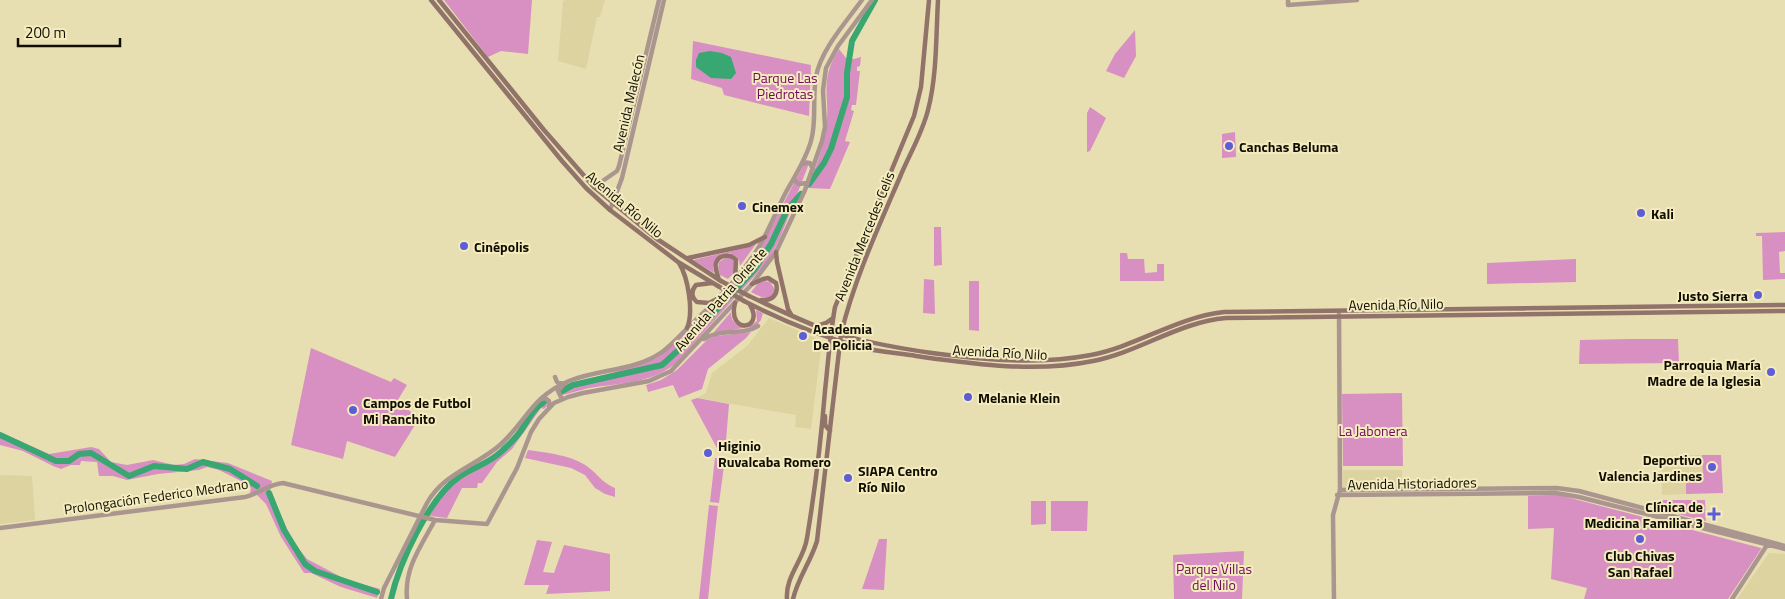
<svg xmlns="http://www.w3.org/2000/svg" width="1785" height="599" font-family="'Titillium Web',sans-serif">
<rect width="100%" height="100%" fill="#e7dfb2"/>
<path fill="#ddd3a0" d="M 566,0 L 605,0 L 600,17 L 597,17 L 586,69 L 558,61 L 563,1 Z
M 769,318 L 822,341 L 811,429 L 795,427 L 796,415 L 697,398 L 706,393 L 712,373 L 747,346 Z
M 1702,455 L 1703,480 L 1686,480 L 1686,494 L 1662,495 L 1661,456 Z
M 1343,470 L 1402,470 L 1402,489 L 1343,489 Z
M 0,475 L 32,476 L 35,520 L 0,524 Z
M 1769,553 L 1785,554 L 1785,599 L 1737,599 Z"/>
<path fill="#d890c2" d="M 444,0 L 532,0 L 528,54 L 501,51 L 488,57 Z
M 1135,30 L 1136,56 L 1124,78 L 1106,71 L 1115,54 Z
M 693,41 L 811,65 L 809,116 L 724,95 L 722,88 L 691,79 Z
M 839,49 L 846,58 L 854,59 L 861,57 L 860,66 L 857,67 L 857,71 L 860,71 L 856,105 L 852,105 L 851,110 L 854,111 L 845,141 L 850,142 L 830,189 L 808,188 C 815,169 823,149 826,128 C 831,95 818,83 839,49 Z
M 1090,107 L 1106,118 L 1090,151 L 1087,152 L 1087,113 Z
M 1235,132 L 1236,157 L 1222,158 L 1222,134 Z
M 806,160 L 810,161 L 780,238 L 769,260 L 675,364 C 650,384 619,383 589,388 C 580,390 572,393 563,395 L 560,394 L 560,389 L 563,385 L 615,372 L 656,358 L 723,294 L 769,231 Z
M 934,227 L 941,227 L 942,265 L 934,266 Z
M 1785,232 L 1785,251 L 1779,252 L 1780,273 L 1785,273 L 1785,279 L 1763,280 L 1762,236 L 1756,236 L 1756,233 Z
M 756,244 L 740,266 L 739,260 L 730,253 L 716,259 L 713,267 L 714,273 L 693,260 L 749,247 Z
M 1120,253 L 1127,253 L 1128,259 L 1144,259 L 1145,273 L 1157,272 L 1157,264 L 1164,264 L 1164,281 L 1120,281 Z
M 725,258 L 730,258 L 735,262 L 734,273 L 728,279 L 720,275 L 718,268 L 719,262 Z
M 1576,259 L 1576,282 L 1487,284 L 1487,263 Z
M 924,279 L 934,280 L 935,314 L 923,313 Z
M 764,281 L 770,282 L 774,288 L 774,294 C 766,301 759,296 751,292 L 759,282 Z
M 969,281 L 979,281 L 979,331 L 969,330 Z
M 756,310 L 763,313 L 761,320 L 756,326 L 713,333 L 731,312 C 731,328 746,330 757,321 Z
M 751,332 L 746,338 L 708,369 L 702,389 L 679,398 L 673,385 L 648,392 L 646,385 L 661,380 L 677,370 L 708,339 L 716,336 Z
M 1630,339 L 1678,339 L 1679,363 L 1579,364 L 1580,340 Z
M 311,348 L 391,382 L 394,378 L 407,385 L 396,403 L 420,417 L 395,457 L 347,441 L 343,459 L 291,445 Z
M 1402,393 L 1403,466 L 1343,466 L 1342,394 Z
M 697,398 L 729,404 L 725,453 L 719,452 L 691,400 Z
M 545,401 L 547,406 L 544,409 L 541,408 L 512,449 L 497,462 L 482,483 L 478,483 L 477,488 L 462,488 L 447,518 L 430,516 L 433,510 L 430,508 C 451,468 481,469 509,441 C 521,428 529,408 545,401 Z
M 0,432 L 49,454 L 91,447 L 99,449 L 111,462 L 127,465 L 153,460 L 174,465 L 184,464 L 195,459 L 228,463 L 272,481 L 270,491 L 292,540 L 307,559 L 345,579 L 380,589 L 377,598 L 341,587 L 311,573 L 304,573 L 281,537 L 266,504 L 257,495 L 250,493 L 251,488 L 247,484 L 219,470 L 207,467 L 199,470 L 158,474 L 127,480 L 113,476 L 99,476 L 97,462 L 81,461 L 80,465 L 71,465 L 61,469 L 53,466 L 23,451 L 0,445 Z
M 528,450 C 548,453 572,455 588,467 C 600,476 600,481 615,488 L 615,497 L 605,494 L 595,488 L 585,475 L 571,468 L 525,458 Z
M 1702,455 L 1721,455 L 1723,493 L 1686,494 L 1686,480 L 1703,479 Z
M 715,458 L 725,459 L 719,503 L 710,502 Z
M 1559,495 L 1761,548 L 1761,549 L 1728,599 L 1584,599 L 1587,588 L 1551,579 L 1554,528 L 1528,529 L 1528,496 Z
M 1661,500 L 1705,500 L 1706,521 L 1661,510 Z
M 1031,501 L 1046,501 L 1046,524 L 1031,525 Z
M 1051,501 L 1088,501 L 1087,531 L 1051,531 Z
M 709,505 L 718,506 L 708,599 L 699,599 Z
M 879,539 L 887,539 L 884,590 L 862,589 Z
M 537,540 L 552,542 L 543,572 L 554,573 L 564,545 L 610,554 L 610,591 L 546,594 L 549,585 L 524,585 Z
M 1244,551 L 1242,599 L 1174,599 L 1173,555 Z"/>
<path fill="#38a772" d="M 710,51 L 722,53 L 731,57 L 736,73 L 731,79 L 711,78 L 696,67 L 696,60 L 699,53 Z"/>
<g fill="none" stroke-linecap="round" stroke-linejoin="round">
<path stroke="#38a772" stroke-width="6" d="M 809,184 L 824,163 L 831,149 L 847,97 L 847,73 L 852,41 L 875,0
M 562,391 L 573,385 L 662,365 L 683,346 L 754,270 L 771,244 L 787,210 L 801,194
M 0,435 L 56,461 L 69,461 L 79,454 L 91,453 L 129,476 L 154,466 L 187,469 L 203,462 L 230,469 L 257,486
M 269,493 L 284,530 L 305,564 L 315,571 L 377,592
M 391,599 C 399,563 429,498 459,477 C 473,467 489,464 502,451 C 508,445 515,439 520,432 C 528,421 532,409 544,402"/>
<path stroke="#aa968f" stroke-width="4.5" d="M 1288,0 L 1288,5 L 1357,0
M 801,165 L 806,163 L 810,163 L 813,169
M 794,178 L 796,182 L 799,184 L 807,183
M 594,187 L 617,171 L 619,166 L 659,0
M 610,210 L 622,178 L 664,0
M 704,339 C 721,328 742,336 758,326
M 555,377 L 557,382 L 564,384 L 558,391 L 562,399
M 541,399 L 545,398 L 549,401 L 549,408
M 1340,490 L 1557,488 L 1579,491 L 1785,546
M 1337,495 L 1556,493 L 1579,497 L 1785,549
M 0,528 L 245,497 C 258,494 269,484 283,483 L 435,520 L 487,524 L 517,468 L 531,432 L 539,419 L 554,403 L 568,397 L 583,393 L 649,381 L 671,371 L 752,284 L 776,252 L 805,190 L 822,141 L 825,127 L 823,90 L 826,68 L 838,46 L 872,0
M 381,599 L 384,588 L 427,503 C 444,473 476,466 500,445 C 527,421 531,397 569,381 C 599,369 635,371 662,352 C 672,345 681,334 690,326 C 714,302 739,279 757,250 C 769,231 776,211 786,192 C 795,176 806,159 811,141 C 817,120 812,99 816,77 C 820,51 846,22 862,0
M 407,599 C 404,568 421,546 435,520
M 1334,599 L 1333,515 L 1340,490 L 1339,314
M 1732,599 L 1767,545"/>
<path stroke="#91736a" stroke-width="4.5" d="M 431,0 L 562,161 L 586,188 L 610,210 L 678,262 L 718,286
M 439,0 L 544,130 L 594,187 L 657,239 L 721,281
M 776,252 L 777,262 L 788,309 L 792,316
M 688,258 L 749,245 L 765,237
M 679,263 C 688,277 694,312 687,328
M 719,280 C 718,275 714,268 716,263 C 719,254 731,254 736,260 L 735,280
M 712,283 L 696,285 C 691,291 691,297 697,302 L 709,303 L 717,299
M 752,284 L 763,279 L 768,278 L 776,283 C 779,295 772,301 761,300
M 749,296 C 775,308 801,321 829,331 C 862,342 897,348 932,353 C 985,360 1038,365 1091,355 C 1137,346 1177,317 1224,312 L 1785,305
M 744,301 C 781,320 820,336 860,347 C 878,352 898,353 916,356 C 974,364 1035,373 1093,361 C 1139,352 1179,322 1226,318 L 1785,311
M 735,303 C 727,335 765,330 750,305
M 817,326 L 826,323 L 833,318
M 825,416 L 825,425 L 830,431
M 787,599 C 785,576 804,560 807,538 C 815,490 821,440 825,391 C 828,363 830,335 835,307 L 914,116 L 921,87 L 929,0
M 793,599 C 798,578 811,561 817,541 L 841,334 C 854,280 878,228 900,177 C 909,155 922,134 928,110 C 937,76 936,35 938,0"/>
<path stroke="#91736a" stroke-width="4.5" d="M 721,281 L 749,296
M 718,286 L 744,301"/>
</g>
<g fill="#5d5dd5" stroke="#f4ecbf" stroke-width="2">
<circle cx="1229" cy="146" r="5"/>
<circle cx="742" cy="206" r="5"/>
<circle cx="1641" cy="213" r="5"/>
<circle cx="464" cy="246" r="5"/>
<circle cx="1758" cy="295" r="5"/>
<circle cx="803" cy="336" r="5"/>
<circle cx="1771" cy="372" r="5"/>
<circle cx="968" cy="397" r="5"/>
<circle cx="353" cy="410" r="5"/>
<circle cx="708" cy="453" r="5"/>
<circle cx="1712" cy="467" r="5"/>
<circle cx="848" cy="478" r="5"/>
<path d="M1711.5 506.5h5v5h5v5h-5v5h-5v-5h-5v-5h5z"/>
<circle cx="1640" cy="539" r="5"/>
</g>
<g text-anchor="middle" dominant-baseline="central" stroke-width="4" stroke-linejoin="round" paint-order="stroke">
<g font-size="14" fill="#72095d" stroke="#f4ecbf">
<text x="785" y="77">Parque Las<tspan x="785" dy="16">Piedrotas</tspan></text>
<text x="1373" y="430">La Jabonera</text>
<text x="1214" y="568">Parque Villas<tspan x="1214" dy="16">del Nilo</tspan></text>
</g>
<g font-size="14" fill="#100d01" stroke="#f4ecbf">
<text transform="translate(628 103) rotate(-77)">Avenida Malecón</text>
<text transform="translate(625 204) rotate(40)">Avenida Río Nilo</text>
<text transform="translate(864 236) rotate(-68)">Avenida Mercedes Celis</text>
<text transform="translate(720 299) rotate(-49)">Avenida Patria Oriente</text>
<text transform="translate(1396 304) rotate(-1)">Avenida Río Nilo</text>
<text transform="translate(1000 352) rotate(3)">Avenida Río Nilo</text>
<text transform="translate(1412 483) rotate(-1)">Avenida Historiadores</text>
<text transform="translate(156 496) rotate(-8)">Prolongación Federico Medrano</text>
</g>
<g font-size="14" font-weight="bold" fill="#100d01" stroke="#f4ecbf" text-anchor="start">
<text x="1239" y="146">Canchas Beluma</text>
<text x="752" y="206">Cinemex</text>
<text x="1651" y="213">Kali</text>
<text x="474" y="246">Cinépolis</text>
<text x="1748" y="295" text-anchor="end">Justo Sierra</text>
<text x="813" y="328">Academia<tspan x="813" dy="16">De Policia</tspan></text>
<text x="1761" y="364" text-anchor="end">Parroquia María<tspan x="1761" dy="16">Madre de la Iglesia</tspan></text>
<text x="978" y="397">Melanie Klein</text>
<text x="363" y="402">Campos de Futbol<tspan x="363" dy="16">Mi Ranchito</tspan></text>
<text x="718" y="445">Higinio<tspan x="718" dy="16">Ruvalcaba Romero</tspan></text>
<text x="1702" y="459" text-anchor="end">Deportivo<tspan x="1702" dy="16">Valencia Jardines</tspan></text>
<text x="858" y="470">SIAPA Centro<tspan x="858" dy="16">Río Nilo</tspan></text>
<text x="1703" y="506" text-anchor="end">Clínica de<tspan x="1703" dy="16">Medicina Familiar 3</tspan></text>
<text x="1640" y="555" text-anchor="middle">Club Chivas<tspan x="1640" dy="16">San Rafael</tspan></text>
</g>
</g>
<path d="M18 38v8h102v-8" fill="none" stroke="#100d01" stroke-width="2.5"/>
<text x="25" y="38" font-size="15" fill="#100d01" stroke="#f4ecbf" stroke-width="4" paint-order="stroke">200 m</text>
</svg>
